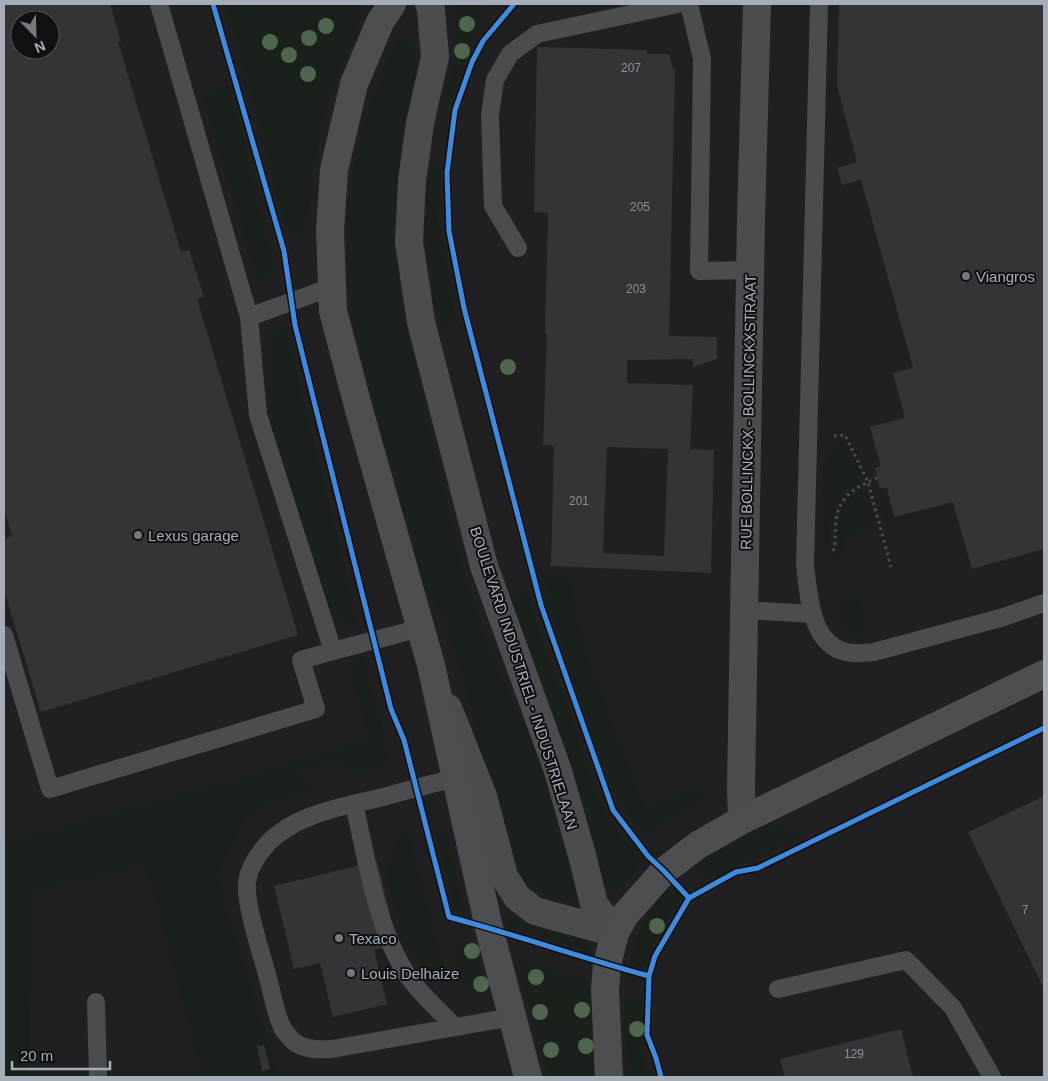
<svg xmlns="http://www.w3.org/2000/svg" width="1048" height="1081" font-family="Helvetica,sans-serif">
<rect width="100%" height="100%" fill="#161617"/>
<path fill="#202023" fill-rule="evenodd" d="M 4,4 L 1044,4 L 1044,1077 L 4,1077 ZM 20,20 L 50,20 L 50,50 L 20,50 Z"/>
<path fill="#1a211a" d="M 226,4 L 363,4 L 358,30 L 330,94 L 316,155 L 306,232 L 301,238 L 292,237 L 285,223 Z
M 455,4 L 481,4 L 480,17 L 449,107 L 444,106 L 457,43 Z
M 397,40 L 406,40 L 414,46 L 416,61 L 393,229 L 397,271 L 404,318 L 466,580 L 494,659 L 541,760 L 581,900 L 568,901 L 555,898 L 523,881 L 511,859 L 489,785 L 465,689 L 443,614 L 424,588 L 361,356 L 347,284 L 348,202 L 360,133 L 390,50 Z
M 229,86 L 274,265 L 271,275 L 262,280 L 257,278 L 201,94 Z
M 430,162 L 439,164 L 438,223 L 457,324 L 439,329 L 427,255 L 423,214 Z
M 285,325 L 337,536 L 357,625 L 354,626 L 324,602 L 270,418 L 268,341 L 273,333 Z
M 844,439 L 861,472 L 860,478 C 844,490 833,504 830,524 C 829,535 831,543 827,552 L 822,545 C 822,524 819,468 830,452 C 833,446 839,442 844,439 Z
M 863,489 L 868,493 L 875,529 L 842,539 L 846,557 L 832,559 C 841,547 837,538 839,524 C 840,513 852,492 863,489 Z
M 884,489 L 893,520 L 950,504 L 951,508 L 886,525 L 877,492 Z
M 568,571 L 587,654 L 645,807 L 703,786 L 705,799 L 647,833 L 634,823 L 612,788 L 569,667 L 542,574 Z
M 526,592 L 598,798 L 616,830 L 643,860 L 623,886 L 614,891 L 606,889 L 599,879 L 510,598 Z
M 857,592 L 869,635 C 844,636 843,630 838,608 L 845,597 Z
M 364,655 L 390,758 L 374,771 L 359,775 L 335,761 L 294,774 L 316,792 L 276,801 L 246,819 L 217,875 L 279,1076 L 277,1077 L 202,1077 L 145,867 L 32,892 L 29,1077 L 4,1077 L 4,841 L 235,779 L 368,739 L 348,664 Z
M 779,823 L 805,834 L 709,880 L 693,867 L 709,857 Z
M 408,828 L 448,981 L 435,978 L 406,950 L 385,873 L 397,838 Z
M 434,828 L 448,836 L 464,912 L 455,909 Z
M 669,888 L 681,896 L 665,921 L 645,963 L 637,966 L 629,966 L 637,937 L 649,912 Z
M 506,916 C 532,929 557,939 586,938 L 589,952 L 508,926 Z
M 451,936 L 475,944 L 489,995 L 463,988 Z
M 515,958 L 588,980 L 594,1077 L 549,1077 Z
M 624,998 L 642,1001 L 642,1037 L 646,1077 L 632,1077 C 625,1052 624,1025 624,998 Z"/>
<path fill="#343436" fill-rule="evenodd" d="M 4,4 L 110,4 L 121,42 L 118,42 L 181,252 L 189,250 L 204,297 L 197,299 L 298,635 L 41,712 L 4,590 L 4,539 L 12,536 L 4,508 ZM 20,20 L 50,20 L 50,50 L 20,50 Z
M 839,4 L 1044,4 L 1044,549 L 972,569 L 953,502 L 894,517 L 887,488 L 880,488 L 875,468 L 881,466 L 870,427 L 905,418 L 893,373 L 913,368 L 861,180 L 842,185 L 837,168 L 857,162 L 837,85 Z
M 537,47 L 647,50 L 647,54 L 669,54 L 673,69 L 675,70 L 669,336 L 717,337 L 717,359 L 693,367 L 693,359 L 627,360 L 627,383 L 693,385 L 690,449 L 714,450 L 711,573 L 551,566 L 554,446 L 543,445 L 547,333 L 545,333 L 548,213 L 534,212 ZM 607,447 L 668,449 L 664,556 L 603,553 Z
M 1044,796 L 1044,989 L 968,832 Z
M 377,861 L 397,944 L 374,950 L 387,1004 L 333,1017 L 320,963 L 294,969 L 274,886 Z
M 901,1029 L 913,1077 L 785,1077 L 780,1059 Z
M 264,1045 L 270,1069 L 262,1071 L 257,1046 Z"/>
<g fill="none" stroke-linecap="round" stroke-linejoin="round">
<path stroke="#4c4e51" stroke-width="3" stroke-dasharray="2.5 4" stroke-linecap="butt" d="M 834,436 L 845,435 L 868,482 L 891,567
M 833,551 C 837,541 834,531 836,520 C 840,495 856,487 877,478"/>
<path stroke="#4a4c50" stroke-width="18" d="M 159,4 L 249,317 L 332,287
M 689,4 L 702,59 L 699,271 L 750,270
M 819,4 L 805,565 C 809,598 811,651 854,653 C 861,654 868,652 874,652 L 1004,617 L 1044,603
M 518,248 L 493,206 L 490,115 L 495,80 L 510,54 L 537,34 L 678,4
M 249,317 L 258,415 L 333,651 L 421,628
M 744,610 L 813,614
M 4,635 L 50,789 L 316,709 L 301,660 L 333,651
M 456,778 C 430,784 405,791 379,798 C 342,807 296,814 268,843 C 258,854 249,867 247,882 C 245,907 263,957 269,982 C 273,997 276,1015 283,1029 C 286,1033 289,1037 293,1041 C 303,1050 319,1050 332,1049 L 512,1017
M 354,804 C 367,859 376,929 408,976 C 421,995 440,1011 455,1027
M 778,989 L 906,960 L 953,1008 L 992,1077
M 96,1002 L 98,1077"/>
<path stroke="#4a4c50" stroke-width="28" d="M 429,4 L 431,10 L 435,57 L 420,123 L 412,181 L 409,242 L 421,322 L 484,566 L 558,771 L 582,855 L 594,904 L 615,933
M 448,708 L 483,796 L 504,876 L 517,897 L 535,911 L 615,933
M 742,820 L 741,787 L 751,219 L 757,4"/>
<path stroke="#4c4e52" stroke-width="28" d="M 392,4 L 380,22 L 354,84 L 334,170 L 330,231 L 333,311 L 359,410 L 431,665 L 489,928 L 528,1077
M 609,1077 L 605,989 L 607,965 L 615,933 L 625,915 L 664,871 L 698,845 L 742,820 L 1044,674"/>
<defs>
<path id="cycleway" d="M 213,4 L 284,251 L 295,325 L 391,709 L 404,740 L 449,917 C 517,935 582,958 649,976
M 514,4 L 483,41 L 472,62 L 455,110 L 447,173 L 449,231 L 464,308 L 541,605 L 613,810 L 648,856 L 664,871 L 689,898
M 661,1077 L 656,1058 L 647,1035 L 649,976 L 655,956 L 689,898 L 736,872 L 758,868 L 1044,728"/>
</defs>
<use href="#cycleway" stroke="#101013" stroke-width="8"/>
<use href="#cycleway" stroke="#408adc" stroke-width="5"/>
</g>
<g fill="#4f654e">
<circle cx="467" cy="24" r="8"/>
<circle cx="326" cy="26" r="8"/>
<circle cx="309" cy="38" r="8"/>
<circle cx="270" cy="42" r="8"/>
<circle cx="462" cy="51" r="8"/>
<circle cx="289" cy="55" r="8"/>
<circle cx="308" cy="74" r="8"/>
<circle cx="508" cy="367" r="8"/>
<circle cx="657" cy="926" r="8"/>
<circle cx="472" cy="951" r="8"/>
<circle cx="536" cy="977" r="8"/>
<circle cx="481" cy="984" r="8"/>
<circle cx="582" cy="1010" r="8"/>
<circle cx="540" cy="1012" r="8"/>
<circle cx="637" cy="1029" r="8"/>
<circle cx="586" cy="1046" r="8"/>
<circle cx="551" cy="1050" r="8"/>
</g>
<g fill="#747980" stroke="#101013" stroke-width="2">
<circle cx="966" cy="276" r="5"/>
<circle cx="138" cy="535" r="5"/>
<circle cx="339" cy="938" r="5"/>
<circle cx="351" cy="973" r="5"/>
</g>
<g text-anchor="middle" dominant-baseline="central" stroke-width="4" stroke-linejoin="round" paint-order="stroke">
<g font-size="12" fill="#8a9098">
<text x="631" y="68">207</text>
<text x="640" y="207">205</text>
<text x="636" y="289">203</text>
<text x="579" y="501">201</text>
<text x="1025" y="910">7</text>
<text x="854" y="1054">129</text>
</g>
<g font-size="15" fill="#a6aeb9" stroke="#101013" text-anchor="start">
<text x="976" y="276">Viangros</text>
<text x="148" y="535">Lexus garage</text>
<text x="349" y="938">Texaco</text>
<text x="361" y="973">Louis Delhaize</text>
</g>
<g font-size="15" fill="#a6aeb9" stroke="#101013">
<text transform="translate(748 412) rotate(-89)">RUE BOLLINCKX - BOLLINCKXSTRAAT</text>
<text transform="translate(524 678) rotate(72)">BOULEVARD INDUSTRIEL - INDUSTRIELAAN</text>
</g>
</g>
<rect width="1048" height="1081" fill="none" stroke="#a6aeb9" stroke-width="10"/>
<g transform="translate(35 35) rotate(157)"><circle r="24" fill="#101013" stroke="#4c4f55"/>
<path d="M0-4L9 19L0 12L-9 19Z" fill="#747980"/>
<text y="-8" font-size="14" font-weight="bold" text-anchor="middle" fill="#a6aeb9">N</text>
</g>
<path d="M12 1061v8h98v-8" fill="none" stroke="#a6aeb9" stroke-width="2.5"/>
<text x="20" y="1061" font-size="15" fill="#a6aeb9" stroke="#101013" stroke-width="4" paint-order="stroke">20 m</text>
</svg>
